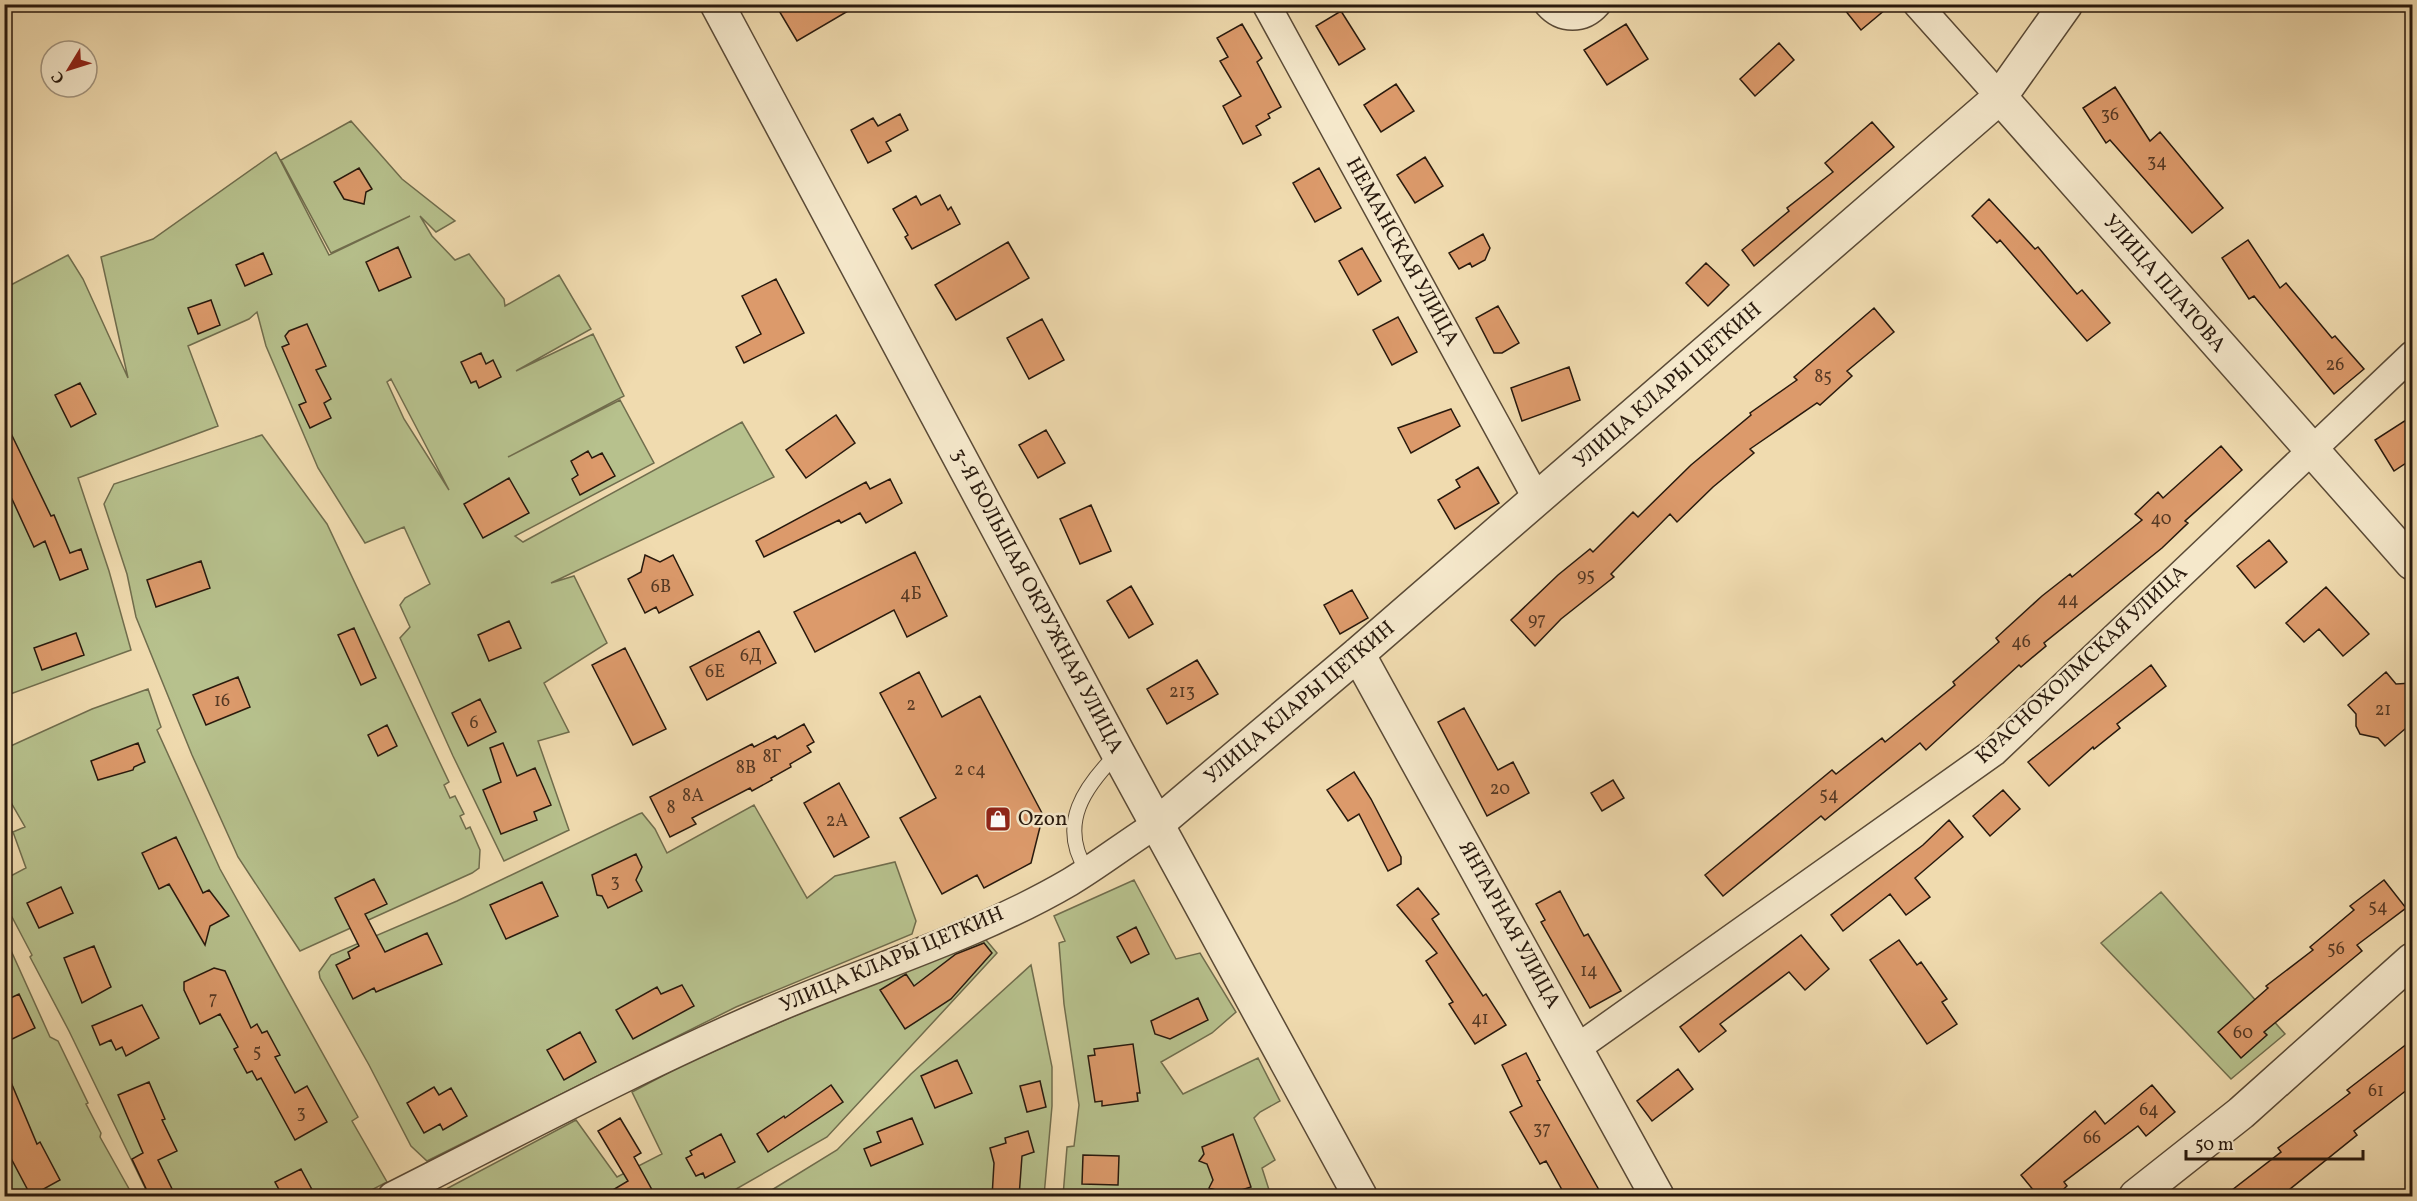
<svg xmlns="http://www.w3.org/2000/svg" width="2417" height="1201" font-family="Vollkorn,serif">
<rect width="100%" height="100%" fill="#f0dbaf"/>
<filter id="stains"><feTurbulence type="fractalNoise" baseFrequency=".00333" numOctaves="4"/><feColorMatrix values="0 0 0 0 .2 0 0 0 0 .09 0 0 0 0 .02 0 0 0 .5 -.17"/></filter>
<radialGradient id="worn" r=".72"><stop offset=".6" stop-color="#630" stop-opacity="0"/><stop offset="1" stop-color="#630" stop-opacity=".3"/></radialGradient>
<path fill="#b7c18d" stroke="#706d4d" stroke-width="1.5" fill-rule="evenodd" d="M 351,121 L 402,179 L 455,221 L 436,232 L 420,216 L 432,236 L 455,260 L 469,254 L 504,299 L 505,306 L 559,275 L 591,329 L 516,371 L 593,334 L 624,396 L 508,457 L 620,400 L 654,463 L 515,536 L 523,542 L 742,422 L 774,477 L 551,583 L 574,576 L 607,643 L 544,683 L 569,732 L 538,741 L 569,830 L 504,861 L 453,756 L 400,638 L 410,627 L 400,605 L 405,598 L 430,584 L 404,527 L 365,543 L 318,468 L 266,346 L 257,312 L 249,319 L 188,346 L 218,426 L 78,478 L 109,571 L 131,650 L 5,696 L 5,288 L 68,255 L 83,279 L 128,378 L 101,257 L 153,239 L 276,152 L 329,255 L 410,216 L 331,253 L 281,160 ZM 391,379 L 449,490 L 404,419 L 387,382 Z
M 262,435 L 327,524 L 449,782 L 444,785 L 450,798 L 455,796 L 464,814 L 460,816 L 466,829 L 470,827 L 480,850 L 479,868 L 472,873 L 300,951 L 238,857 L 192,755 L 136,617 L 127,574 L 104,504 L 114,484 Z
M 148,689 L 161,727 L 157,730 L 220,869 L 358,1117 L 352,1121 L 387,1182 L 360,1196 L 149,1196 L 69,1031 L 30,957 L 32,955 L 12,917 L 5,921 L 5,879 L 26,868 L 13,832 L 25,827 L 5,792 L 4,749 L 92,709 Z
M 754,805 L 807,898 L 835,876 L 895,862 L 916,921 L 912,934 L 736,1007 L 427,1161 L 411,1146 L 369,1065 L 320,978 L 319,972 L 331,955 L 457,901 L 639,814 L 642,813 L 655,829 L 667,853 Z
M 1134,880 L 1176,959 L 1200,953 L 1236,1012 L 1212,1033 L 1161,1062 L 1183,1094 L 1258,1058 L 1280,1101 L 1260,1112 L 1254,1118 L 1275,1160 L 1262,1168 L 1271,1196 L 1063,1196 L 1067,1147 L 1074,1146 L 1079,1105 L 1064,1004 L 1059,943 L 1065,941 L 1054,916 Z
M 2161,892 L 2285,1034 L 2231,1079 L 2101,943 Z
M 981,934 L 997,953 L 827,1137 L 724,1196 L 433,1196 L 576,1120 L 617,1177 L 662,1154 L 632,1092 L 685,1064 Z
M 4,935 L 50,1037 L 58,1041 L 88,1103 L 86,1104 L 101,1133 L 100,1137 L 133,1196 L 5,1196 Z
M 1031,965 L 1052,1067 L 1052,1106 L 1044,1196 L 762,1196 L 837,1150 L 911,1074 Z"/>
<path fill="#dc9a6b" stroke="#28190d" stroke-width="1.5" d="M 775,4 L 860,4 L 797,41 Z
M 1840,4 L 1892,4 L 1861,30 Z
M 1341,11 L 1365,49 L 1339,65 L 1316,26 Z
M 1242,24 L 1262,58 L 1257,62 L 1281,107 L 1268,114 L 1270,118 L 1256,126 L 1261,135 L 1243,144 L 1223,106 L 1241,96 L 1220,61 L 1228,57 L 1217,38 Z
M 1626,24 L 1648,59 L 1607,85 L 1584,50 Z
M 1779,43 L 1794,60 L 1755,96 L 1740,79 Z
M 1396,84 L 1414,111 L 1381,132 L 1364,105 Z
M 2115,87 L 2150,141 L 2160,132 L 2223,208 L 2192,233 L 2110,140 L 2106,143 L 2083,108 Z
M 900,114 L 908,130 L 886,142 L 891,151 L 868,163 L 851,130 L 873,118 L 878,126 Z
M 1872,122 L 1894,147 L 1754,266 L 1742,250 L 1789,211 L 1787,208 L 1833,172 L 1825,163 Z
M 1425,157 L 1443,186 L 1415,203 L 1397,175 Z
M 359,168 L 372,189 L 366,192 L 364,204 L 344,199 L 334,182 Z
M 1319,168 L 1341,208 L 1315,222 L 1293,183 Z
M 940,195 L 948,210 L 951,207 L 960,224 L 912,249 L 905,237 L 908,235 L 893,209 L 916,196 L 921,205 Z
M 1989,199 L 2035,249 L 2038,247 L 2077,294 L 2082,290 L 2110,323 L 2087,341 L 2000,240 L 1997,243 L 1972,216 Z
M 1483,234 L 1490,248 L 1485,260 L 1472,267 L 1470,263 L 1459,269 L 1449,253 Z
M 2248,240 L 2280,288 L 2286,283 L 2332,338 L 2335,336 L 2364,369 L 2334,394 L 2254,296 L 2249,299 L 2222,258 Z
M 1008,242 L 1029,278 L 956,320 L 935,285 Z
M 398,247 L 411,277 L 379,291 L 366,262 Z
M 1362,248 L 1381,281 L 1358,295 L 1339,261 Z
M 263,253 L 272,274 L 245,286 L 236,265 Z
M 1706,263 L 1729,285 L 1708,306 L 1686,283 Z
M 776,279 L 804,333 L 744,363 L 736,347 L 761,334 L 742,296 Z
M 211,300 L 220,325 L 198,334 L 188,308 Z
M 1498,306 L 1519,343 L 1502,353 L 1494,353 L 1476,318 Z
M 1874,308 L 1894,332 L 1847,371 L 1852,376 L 1820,405 L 1817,403 L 1750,449 L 1754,453 L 1713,487 L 1677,522 L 1670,514 L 1611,574 L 1614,577 L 1561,619 L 1535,646 L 1511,620 L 1558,575 L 1590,549 L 1593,552 L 1633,512 L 1638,517 L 1691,465 L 1751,415 L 1750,413 L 1797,380 L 1794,377 Z
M 1398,317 L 1417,352 L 1392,365 L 1373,330 Z
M 1042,319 L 1064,360 L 1029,379 L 1007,338 Z
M 307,324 L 326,366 L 316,370 L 331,399 L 324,403 L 331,418 L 310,428 L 299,405 L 306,402 L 282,347 L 289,344 L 285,336 L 289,331 Z
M 481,353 L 486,364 L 493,360 L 501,377 L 479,388 L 476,381 L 471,383 L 461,362 Z
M 1569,367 L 1580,400 L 1522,421 L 1511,388 Z
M 80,383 L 96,414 L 71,427 L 55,395 Z
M 1451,409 L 1460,426 L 1411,453 L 1398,428 Z
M 836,415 L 855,443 L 806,478 L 786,450 Z
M 4,419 L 51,516 L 54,515 L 70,553 L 81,549 L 88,569 L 60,580 L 45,541 L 34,547 L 12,499 L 4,503 Z
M 2406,420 L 2412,431 L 2412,459 L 2394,471 L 2375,440 Z
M 1046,430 L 1065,463 L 1038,478 L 1019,445 Z
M 2221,446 L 2242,470 L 2185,521 L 2188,523 L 2162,548 L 2044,643 L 2046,646 L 2021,667 L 2019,665 L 1926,750 L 1920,743 L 1825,820 L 1821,816 L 1723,896 L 1705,875 L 1832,770 L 1836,774 L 1882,738 L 1885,742 L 1955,685 L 1953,682 L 1999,642 L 1996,638 L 2042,596 L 2070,574 L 2072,577 L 2142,520 L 2135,514 L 2158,492 L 2163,498 Z
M 588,451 L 592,458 L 602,453 L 615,476 L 580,495 L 572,479 L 578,475 L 571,461 Z
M 1478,467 L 1499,503 L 1455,529 L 1438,500 L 1460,487 L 1456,480 Z
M 509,478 L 529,513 L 483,538 L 464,504 Z
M 890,479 L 902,503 L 866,523 L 860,513 L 841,523 L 839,520 L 764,557 L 756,541 L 866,482 L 870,489 Z
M 1091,505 L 1111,551 L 1080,564 L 1060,519 Z
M 2269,540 L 2287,562 L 2255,588 L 2237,566 Z
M 915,552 L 947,616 L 907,637 L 894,610 L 815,652 L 794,612 Z
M 645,555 L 660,562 L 673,555 L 693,595 L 659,613 L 656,607 L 645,613 L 628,579 L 641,572 Z
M 201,561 L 210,588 L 156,607 L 147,580 Z
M 1131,586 L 1153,624 L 1129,638 L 1107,601 Z
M 2326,587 L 2369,634 L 2343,656 L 2319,629 L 2304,642 L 2286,623 Z
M 1352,590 L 1368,618 L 1340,634 L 1324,605 Z
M 509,621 L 521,648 L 489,661 L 478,635 Z
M 354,628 L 376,678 L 361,685 L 338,635 Z
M 759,631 L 776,663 L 707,700 L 690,667 Z
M 76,633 L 84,655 L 42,670 L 34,648 Z
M 625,648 L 666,729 L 633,745 L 592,665 Z
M 1197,660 L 1218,694 L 1167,724 L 1147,689 Z
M 2151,665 L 2166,686 L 2117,724 L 2120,728 L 2094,749 L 2093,747 L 2049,786 L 2028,762 Z
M 919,672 L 942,717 L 980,696 L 1043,815 L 1031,863 L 984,888 L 977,875 L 942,894 L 900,818 L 936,798 L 880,693 Z
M 2386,672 L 2396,684 L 2412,683 L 2412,723 L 2385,746 L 2378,738 L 2360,734 L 2356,726 L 2356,714 L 2348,705 Z
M 238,677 L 250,707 L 206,725 L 193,695 Z
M 480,699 L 496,732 L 468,746 L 452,713 Z
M 1464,708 L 1498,770 L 1513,762 L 1529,793 L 1487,816 L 1438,722 Z
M 804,724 L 814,742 L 807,746 L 811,752 L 790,764 L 791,767 L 771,778 L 772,780 L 752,791 L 750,788 L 692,818 L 696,824 L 670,837 L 650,797 L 752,744 L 754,747 L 775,736 L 777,739 Z
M 387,725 L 397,746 L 378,756 L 368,735 Z
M 138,743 L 145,762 L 134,767 L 133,770 L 98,780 L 91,761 Z
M 503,743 L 517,776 L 535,768 L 551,805 L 534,812 L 537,820 L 501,834 L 483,790 L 501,782 L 490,748 Z
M 1354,772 L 1371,799 L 1401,857 L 1401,864 L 1388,871 L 1359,814 L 1348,821 L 1327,790 Z
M 1613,780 L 1624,798 L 1602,811 L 1591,793 Z
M 839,783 L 869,837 L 834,857 L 804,803 Z
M 2003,790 L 2020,809 L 1990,836 L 1973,816 Z
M 1949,820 L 1963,837 L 1915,878 L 1930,897 L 1906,915 L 1890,894 L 1843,931 L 1831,915 L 1923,845 Z
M 176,837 L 203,893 L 209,890 L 229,916 L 210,926 L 205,945 L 169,884 L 159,889 L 142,853 Z
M 636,854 L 642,867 L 636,880 L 642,891 L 608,908 L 602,896 L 597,895 L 592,875 Z
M 374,879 L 387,904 L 365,914 L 385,952 L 427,933 L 442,964 L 376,992 L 374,988 L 353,999 L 336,965 L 350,958 L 348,952 L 359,946 L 335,898 Z
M 2384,880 L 2406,908 L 2357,945 L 2362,951 L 2264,1032 L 2267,1035 L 2241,1058 L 2218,1032 L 2268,988 L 2266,986 L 2313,950 L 2310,947 L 2354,910 L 2350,906 Z
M 542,882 L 558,916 L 506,939 L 490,905 Z
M 61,887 L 73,913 L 39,928 L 27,903 Z
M 1418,888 L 1439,914 L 1432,919 L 1483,996 L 1486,994 L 1506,1025 L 1475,1044 L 1449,1004 L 1453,1002 L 1426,961 L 1437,953 L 1397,905 Z
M 1560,891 L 1584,936 L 1588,934 L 1621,991 L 1590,1008 L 1541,922 L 1545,920 L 1536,904 Z
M 1136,927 L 1149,954 L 1131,963 L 1117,937 Z
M 1801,935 L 1829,969 L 1805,990 L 1789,972 L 1720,1024 L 1726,1031 L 1699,1052 L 1680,1027 Z
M 1899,940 L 1917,965 L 1921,962 L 1947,999 L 1942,1002 L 1957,1024 L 1927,1044 L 1870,960 Z
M 984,943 L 992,953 L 951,999 L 905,1029 L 880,990 L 906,974 L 914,986 L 956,954 Z
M 94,946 L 111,987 L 82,1003 L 64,958 Z
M 214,968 L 225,971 L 251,1028 L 257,1024 L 262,1033 L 267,1031 L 280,1055 L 275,1057 L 295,1093 L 307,1086 L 327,1122 L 295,1140 L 261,1078 L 257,1080 L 252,1071 L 247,1073 L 234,1049 L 238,1047 L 220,1014 L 200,1024 L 184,990 L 184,982 Z
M 682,985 L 694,1006 L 633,1039 L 616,1010 L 657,987 L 661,994 Z
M 19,994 L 35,1028 L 4,1043 L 4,1001 Z
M 1198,998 L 1208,1020 L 1170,1039 L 1155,1034 L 1151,1021 Z
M 142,1005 L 159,1038 L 126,1056 L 122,1047 L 116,1050 L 111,1040 L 100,1045 L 92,1026 Z
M 580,1032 L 596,1062 L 564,1080 L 547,1050 Z
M 2412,1040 L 2412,1086 L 2354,1131 L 2357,1135 L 2280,1197 L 2223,1197 L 2281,1152 L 2278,1148 L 2350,1093 L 2347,1090 Z
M 1133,1044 L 1140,1093 L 1137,1093 L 1138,1101 L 1102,1106 L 1102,1101 L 1095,1102 L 1088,1056 L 1095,1055 L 1094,1049 Z
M 1526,1053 L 1540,1080 L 1537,1081 L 1603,1197 L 1566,1197 L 1546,1161 L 1540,1164 L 1510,1112 L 1522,1106 L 1502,1065 Z
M 957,1060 L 972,1093 L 935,1108 L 921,1076 Z
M 5,1068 L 37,1144 L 40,1142 L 60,1180 L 31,1196 L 4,1145 Z
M 1678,1069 L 1693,1089 L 1652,1121 L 1637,1101 Z
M 1040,1081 L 1046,1107 L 1027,1112 L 1020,1086 Z
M 149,1082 L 165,1119 L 162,1120 L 177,1151 L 158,1160 L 176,1197 L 150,1197 L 132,1159 L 143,1153 L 118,1095 Z
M 831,1085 L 843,1102 L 768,1152 L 757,1134 L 784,1116 L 785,1118 Z
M 2152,1085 L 2175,1112 L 2146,1136 L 2138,1126 L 2064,1182 L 2067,1186 L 2055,1197 L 2039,1197 L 2021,1175 L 2095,1111 L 2105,1124 Z
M 434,1087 L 439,1095 L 451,1088 L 467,1116 L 443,1130 L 440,1124 L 424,1133 L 407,1103 Z
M 620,1118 L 641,1153 L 634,1157 L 656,1197 L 601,1197 L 628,1181 L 598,1131 Z
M 912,1118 L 923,1144 L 871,1166 L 864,1149 L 881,1142 L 877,1132 Z
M 1028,1131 L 1034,1152 L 1022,1156 L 1019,1197 L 992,1197 L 994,1163 L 990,1148 L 1006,1143 L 1005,1138 Z
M 721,1134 L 735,1162 L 705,1178 L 703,1173 L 696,1176 L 686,1158 L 692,1155 L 690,1151 Z
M 1233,1134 L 1251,1187 L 1219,1197 L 1216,1190 L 1209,1188 L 1213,1180 L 1207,1164 L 1199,1161 L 1204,1154 L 1202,1147 Z
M 1083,1155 L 1119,1156 L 1118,1185 L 1082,1184 Z
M 301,1169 L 316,1197 L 283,1197 L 275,1182 Z"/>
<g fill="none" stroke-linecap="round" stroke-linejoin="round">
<defs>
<path id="service" d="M 1087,871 C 1057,824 1085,786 1118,753"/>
<path id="minor" d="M 1266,4 L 1537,499
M 1548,4 C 1562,20 1583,20 1597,4
M 1917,4 L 2000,97
M 1577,1048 L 1994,752 L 2412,355
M 392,1196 C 517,1133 642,1066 770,1011 C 870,968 976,937 1070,882 C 1100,864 1128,842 1157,824"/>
<path id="tertiary" d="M 717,4 L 1118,753 L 1360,1196
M 2000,97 L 2412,563
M 1358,654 L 1657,1196
M 1157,824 L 1358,654 L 2000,97 L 2066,4
M 2136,1196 L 2241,1113 L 2412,960"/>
</defs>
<use href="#service" stroke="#5a4a36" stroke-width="16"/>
<use href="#minor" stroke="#5a4a36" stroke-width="30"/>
<use href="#tertiary" stroke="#5a4a36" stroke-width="36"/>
<use href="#service" stroke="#f5e8cb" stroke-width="14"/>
<use href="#minor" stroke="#f5e8cb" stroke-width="27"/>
<use href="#tertiary" stroke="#f5e8cb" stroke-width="33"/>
</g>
<defs>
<symbol id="shop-square" viewBox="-11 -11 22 22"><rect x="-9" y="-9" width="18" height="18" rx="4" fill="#8f2418" stroke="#f5e8cb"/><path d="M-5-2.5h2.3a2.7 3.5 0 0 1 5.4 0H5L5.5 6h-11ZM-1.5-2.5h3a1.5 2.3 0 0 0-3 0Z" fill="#fff"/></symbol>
</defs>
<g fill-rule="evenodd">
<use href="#shop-square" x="983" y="804" width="30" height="30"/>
</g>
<g text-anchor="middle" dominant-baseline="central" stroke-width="5" stroke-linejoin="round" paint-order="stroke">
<g font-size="18" fill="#553924">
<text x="2110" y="115">36</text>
<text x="2157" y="162">34</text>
<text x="2335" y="365">26</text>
<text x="1823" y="377">85</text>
<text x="2161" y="519">40</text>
<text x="1586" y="576">95</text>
<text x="661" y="587">6В</text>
<text x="911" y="594">4Б</text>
<text x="2068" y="600">44</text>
<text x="1537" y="620">97</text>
<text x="2021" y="642">46</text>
<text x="751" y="656">6Д</text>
<text x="715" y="672">6Е</text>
<text x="1182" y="692">213</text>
<text x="222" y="701">16</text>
<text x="911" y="705">2</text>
<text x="2383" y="710">21</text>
<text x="474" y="723">6</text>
<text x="772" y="757">8Г</text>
<text x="746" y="768">8В</text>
<text x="970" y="770">2 с4</text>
<text x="1500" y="789">20</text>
<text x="1829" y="795">54</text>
<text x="693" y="796">8А</text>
<text x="671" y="808">8</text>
<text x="837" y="821">2А</text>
<text x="615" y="882">3</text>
<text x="2378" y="907">54</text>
<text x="2336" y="949">56</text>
<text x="1589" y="971">14</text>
<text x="213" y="999">7</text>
<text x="1480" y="1019">41</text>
<text x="2243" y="1033">60</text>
<text x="257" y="1052">5</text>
<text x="2376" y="1091">61</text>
<text x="2149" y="1110">64</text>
<text x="301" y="1113">3</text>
<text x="1542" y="1129">37</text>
<text x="2092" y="1138">66</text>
</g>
<g font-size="21" fill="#28190d" stroke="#f5e8cb">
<text transform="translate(1402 252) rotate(61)">НЕМАНСКАЯ УЛИЦА</text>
<text transform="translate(2164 284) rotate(49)">УЛИЦА ПЛАТОВА</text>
<text transform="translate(1668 386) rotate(-41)">УЛИЦА КЛАРЫ ЦЕТКИН</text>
<text transform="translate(1037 601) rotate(62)">3-Я БОЛЬШАЯ ОКРУЖНАЯ УЛИЦА</text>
<text transform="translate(2082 665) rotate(-43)">КРАСНОХОЛМСКАЯ УЛИЦА</text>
<text transform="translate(1300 703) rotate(-40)">УЛИЦА КЛАРЫ ЦЕТКИН</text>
<text transform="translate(1509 925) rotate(61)">ЯНТАРНАЯ УЛИЦА</text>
<text transform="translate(892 960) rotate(-23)">УЛИЦА КЛАРЫ ЦЕТКИН</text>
</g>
<g font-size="21" fill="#28190d" stroke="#f5e8cb" text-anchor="start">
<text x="1018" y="819">Ozon</text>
</g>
</g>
<rect width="2417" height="1201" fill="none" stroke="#f0dbaf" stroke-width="24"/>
<rect x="6" y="6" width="2405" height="1189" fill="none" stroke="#28190d" stroke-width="3"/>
<rect x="12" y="12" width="2393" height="1177" fill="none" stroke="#28190d" stroke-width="1.5"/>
<g transform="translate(69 69) rotate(232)"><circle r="28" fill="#f5e8cb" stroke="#a3957f" stroke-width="1.5"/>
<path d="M0-4.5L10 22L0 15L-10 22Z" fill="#8f2418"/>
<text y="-9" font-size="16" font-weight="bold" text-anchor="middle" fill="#28190d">С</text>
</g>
<path d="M2186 1150v9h177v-9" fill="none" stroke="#28190d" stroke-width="3"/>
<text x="2195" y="1150" font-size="18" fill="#28190d" stroke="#f5e8cb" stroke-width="4.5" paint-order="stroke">50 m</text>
<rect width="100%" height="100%" filter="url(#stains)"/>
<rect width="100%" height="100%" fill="url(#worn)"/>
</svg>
